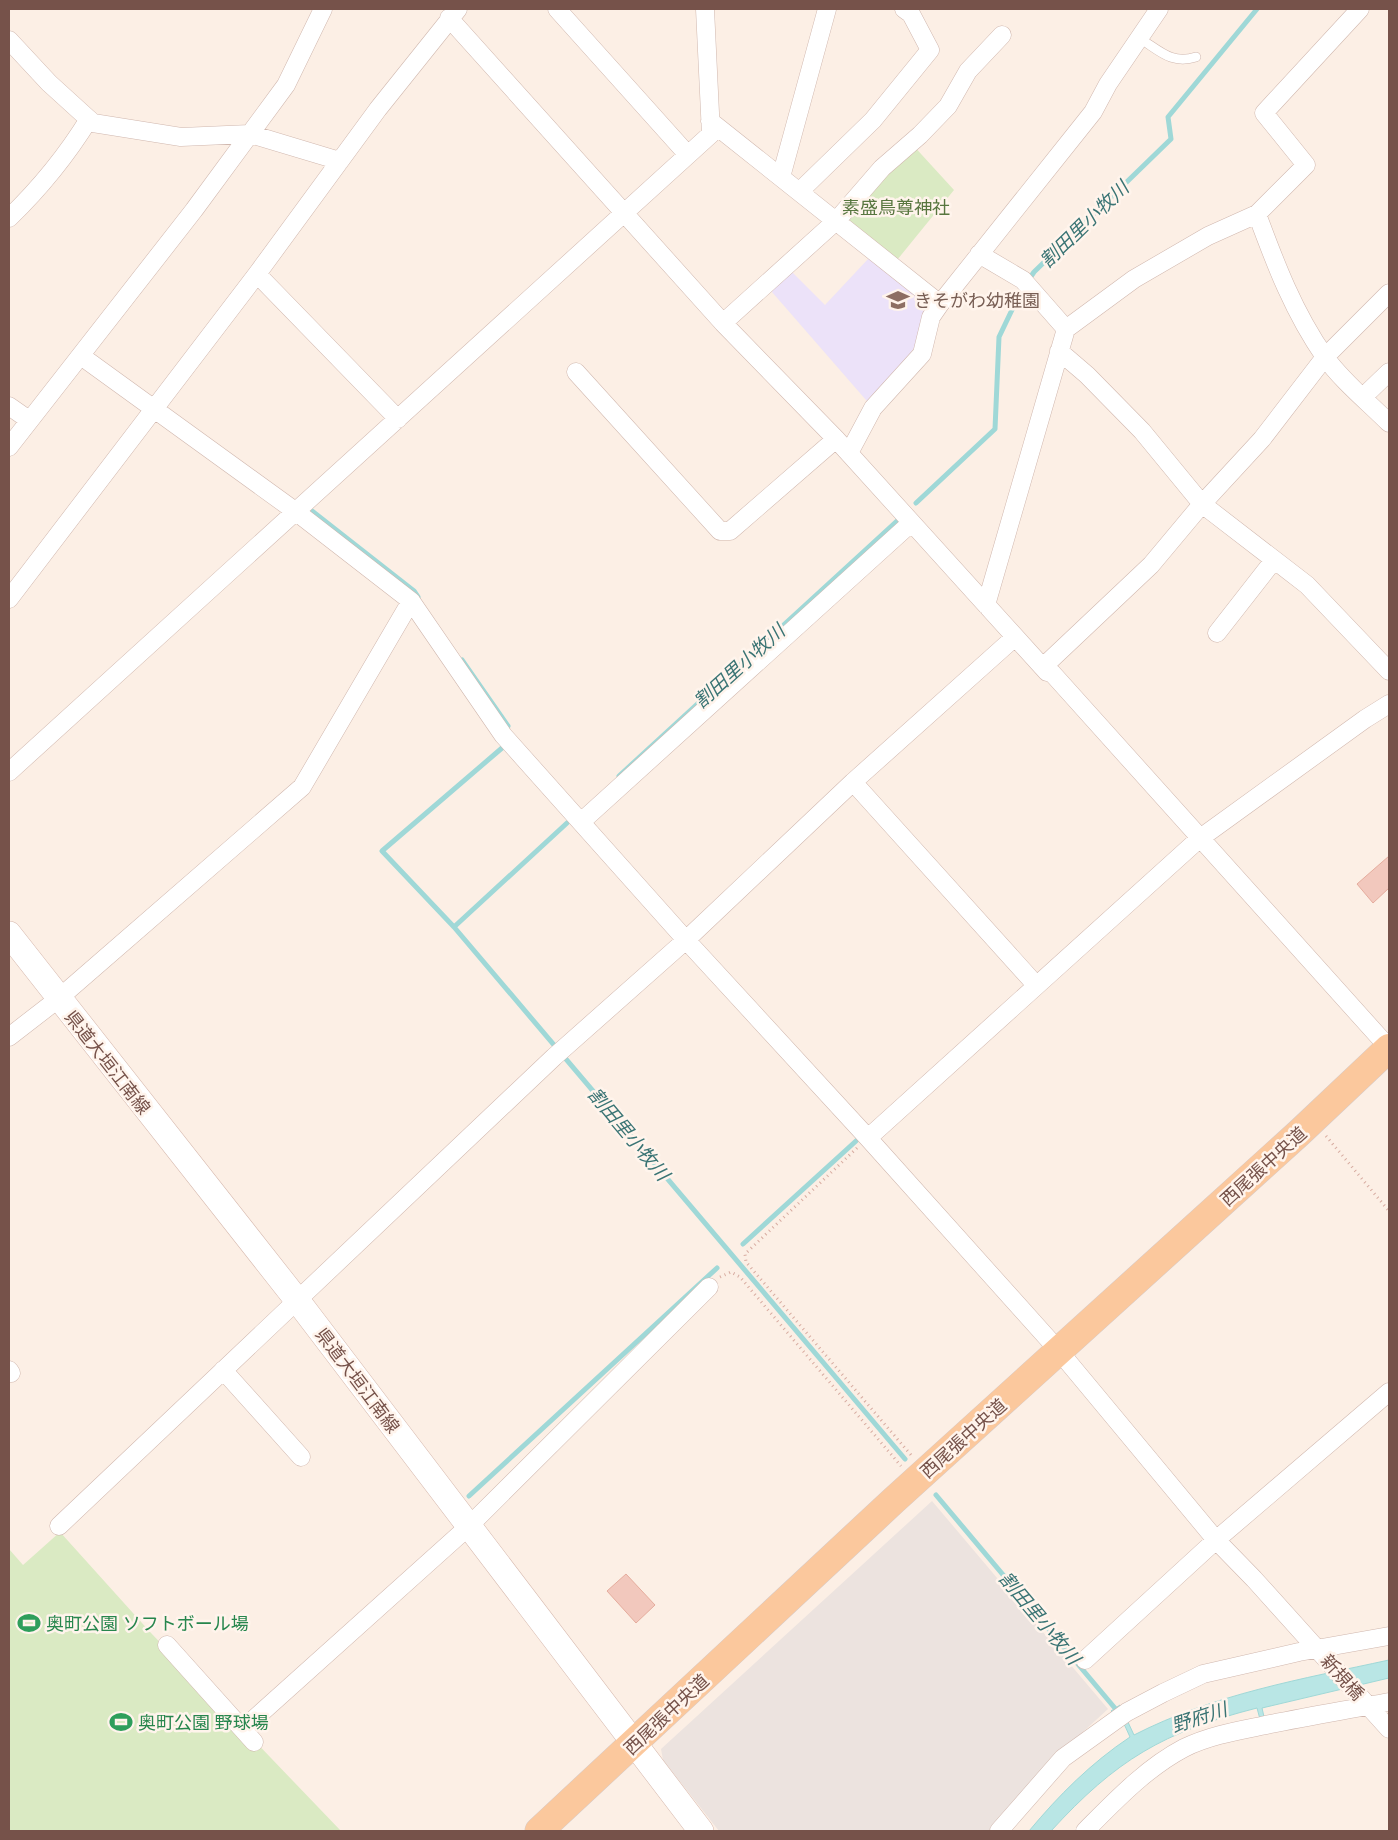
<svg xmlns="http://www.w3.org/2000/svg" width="1398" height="1840" font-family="'Noto Sans','Noto Sans JP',sans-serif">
<rect width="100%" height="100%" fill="#fcefe5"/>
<path fill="#ece3df" d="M 932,1501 L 1108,1709 L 1048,1764 L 992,1831 L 719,1831 L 663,1760 L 661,1749 Z"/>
<path fill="#ece2f9" d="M 869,258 L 926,305 L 916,345 L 873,408 L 772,292 L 786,266 L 825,305 Z"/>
<path fill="#daeac3" d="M 911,143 L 954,190 L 893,265 L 837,220 Z
M 60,1532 L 151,1633 L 341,1831 L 9,1831 L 9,1549 L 23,1565 Z"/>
<path fill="#b9e6e5" stroke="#9fd8d7" d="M 1389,1660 L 1389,1678 L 1262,1708 L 1265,1721 L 1261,1723 L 1257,1708 C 1163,1732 1116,1760 1051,1831 L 1029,1831 C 1059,1795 1091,1763 1130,1737 L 1125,1726 L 1111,1711 L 1120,1705 L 1134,1735 C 1214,1694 1302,1679 1389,1660 Z"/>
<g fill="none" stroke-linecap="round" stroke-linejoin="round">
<path stroke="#9fd8d7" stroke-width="5" d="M 916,503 L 995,429 L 999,337 L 1021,291 L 1034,272 L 1171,139 L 1168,117 L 1257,9
M 312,511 L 414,591 L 418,597
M 462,660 L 508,726
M 619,776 L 897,521
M 567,823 L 454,927 L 905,1459
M 454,927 L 382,851 L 502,748
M 743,1244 L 856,1141
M 936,1495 L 1119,1713
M 469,1496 L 717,1268"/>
</g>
<path fill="#f2c8bd" stroke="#e5ac9d" d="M 1389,856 L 1389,888 L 1373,903 L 1357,884 Z
M 626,1574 L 655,1605 L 636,1623 L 607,1591 Z"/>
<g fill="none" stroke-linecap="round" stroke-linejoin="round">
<defs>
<path id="lane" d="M 1139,38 C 1159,50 1171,65 1196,57"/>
<path id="street" d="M 557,9 L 688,155
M 449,18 L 723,323 L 836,439 L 1047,672 L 1052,673 L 1389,1048
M 9,40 L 49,83 L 93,123 L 181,137 L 250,134 L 340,161
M 710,121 L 940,304
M 781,177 L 827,9
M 800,191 L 873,120 L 930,50 L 911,14 L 904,9
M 1257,214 C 1275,263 1294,313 1325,357 C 1342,381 1368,402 1389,423
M 9,218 C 41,187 65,158 89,119
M 979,254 L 1023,280 L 1066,329
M 257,274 L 398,419
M 723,323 L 837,220 L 882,168 L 920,135 L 948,106 L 968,71 L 1002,35
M 1059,351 L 1087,375 L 1142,431 L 1202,504 L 1307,585 L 1389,671
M 81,356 L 295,511 L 411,601 L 503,735 L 686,940 L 868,1138 L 1059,1351 L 1216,1540 L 1254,1579 L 1389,1729
M 576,372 L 720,531 L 730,531 L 836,439
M 1363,397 L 1389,372
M 9,406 L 29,420
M 9,447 L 194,210 L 286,85 L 323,9
M 849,453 L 873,408 L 922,354 L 931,317 L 940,304 L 1093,112 L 1108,84 L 1159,9
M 9,599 L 257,274 L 378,109 L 458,9
M 986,605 L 1066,329 L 1134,279 L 1208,236 L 1257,214 L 1306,165 L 1264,113 L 1360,9
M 1217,633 L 1274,560
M 1043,667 L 1151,565 L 1202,504 L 1262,439 L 1325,357 L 1389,293
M 9,772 L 711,134 L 705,9
M 853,782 L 1036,985
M 581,822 L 911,523
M 9,1037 L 58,999 L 302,787 L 411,601
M 868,1138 L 1199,839 L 1365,719 L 1389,704
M 9,1370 L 11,1373
M 223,1370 L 301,1457
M 59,1526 L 554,1057 L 686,940 L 853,782 L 1015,637
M 167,1645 L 254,1742
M 1085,1660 L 1216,1540 L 1389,1392
M 243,1729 L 468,1527 L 709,1287
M 999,1831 L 1063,1758 L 1127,1712 L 1163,1693 L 1203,1674 L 1299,1652 L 1389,1636
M 1085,1831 C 1115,1801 1146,1768 1184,1748 C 1208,1736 1236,1731 1261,1726 C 1304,1717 1347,1710 1389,1702"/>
<path id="secondary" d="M 9,934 L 297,1300 L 701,1831"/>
<path id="primary" d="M 539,1831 L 893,1501 L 1299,1133 L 1389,1048"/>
</defs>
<use href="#lane" stroke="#d0b7ae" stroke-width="10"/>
<use href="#street" stroke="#d0b7ae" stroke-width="19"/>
<use href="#secondary" stroke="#d6b8ad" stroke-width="26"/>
<use href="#primary" stroke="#d6cbc9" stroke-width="29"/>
<path stroke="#d7aba0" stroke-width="3" stroke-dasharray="1 4" stroke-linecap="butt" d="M 1326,1136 L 1389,1211
M 857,1148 L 745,1254 L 746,1262 L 911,1455
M 720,1277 L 731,1272 L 740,1277 L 901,1466"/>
<use href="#lane" stroke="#fff" stroke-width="9"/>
<use href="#street" stroke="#fff" stroke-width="18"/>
<use href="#secondary" stroke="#fff" stroke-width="25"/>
<use href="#primary" stroke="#fbc89d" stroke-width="28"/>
</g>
<defs>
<symbol id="school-bare" viewBox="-9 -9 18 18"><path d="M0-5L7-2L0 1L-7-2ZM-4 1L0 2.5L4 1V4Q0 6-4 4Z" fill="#8d6e63" stroke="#fff4ec" stroke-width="2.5" paint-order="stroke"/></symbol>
<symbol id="stadium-bare" viewBox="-9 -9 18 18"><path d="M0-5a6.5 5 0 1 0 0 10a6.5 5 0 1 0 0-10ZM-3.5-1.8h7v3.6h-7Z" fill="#2e9e5b" stroke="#fff4ec" stroke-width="2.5" paint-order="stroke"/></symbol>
</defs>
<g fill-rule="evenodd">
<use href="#school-bare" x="882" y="284" width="32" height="32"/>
<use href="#stadium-bare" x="13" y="1607" width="32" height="32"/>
<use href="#stadium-bare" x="105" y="1706" width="32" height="32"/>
</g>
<g text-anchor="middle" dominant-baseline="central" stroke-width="5" stroke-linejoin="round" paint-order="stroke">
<g font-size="18" fill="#58763f" stroke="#fff4ec">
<text x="896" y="207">素盛鳥尊神社</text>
</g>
<g font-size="18" fill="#785e54" stroke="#fff4ec" text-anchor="start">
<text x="914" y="300">きそがわ幼稚園</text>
</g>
<g font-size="18" fill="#76524a" stroke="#fff4ec">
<text transform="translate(108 1062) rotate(52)">県道大垣江南線</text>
<text transform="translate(1263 1166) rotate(-42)">西尾張中央道</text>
<text transform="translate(358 1380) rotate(53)">県道大垣江南線</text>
<text transform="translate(963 1438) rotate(-42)">西尾張中央道</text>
<text transform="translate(1343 1677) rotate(48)">新規橋</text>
<text transform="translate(666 1714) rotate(-43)">西尾張中央道</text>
</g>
<g font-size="18" fill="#27864d" stroke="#fff4ec" text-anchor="start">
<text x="46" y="1623">奥町公園 ソフトボール場</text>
<text x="138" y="1722">奥町公園 野球場</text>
</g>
<g font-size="19" font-style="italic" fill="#3a7474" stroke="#fff4ec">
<text transform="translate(1084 224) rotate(-44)">割田里小牧川</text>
<text transform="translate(739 666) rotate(-42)">割田里小牧川</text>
<text transform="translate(629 1134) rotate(50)">割田里小牧川</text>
<text transform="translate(1040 1618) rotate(50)">割田里小牧川</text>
<text transform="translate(1199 1717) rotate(-18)">野府川</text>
</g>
</g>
<rect width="1398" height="1840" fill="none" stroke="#76524a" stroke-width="20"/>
</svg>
